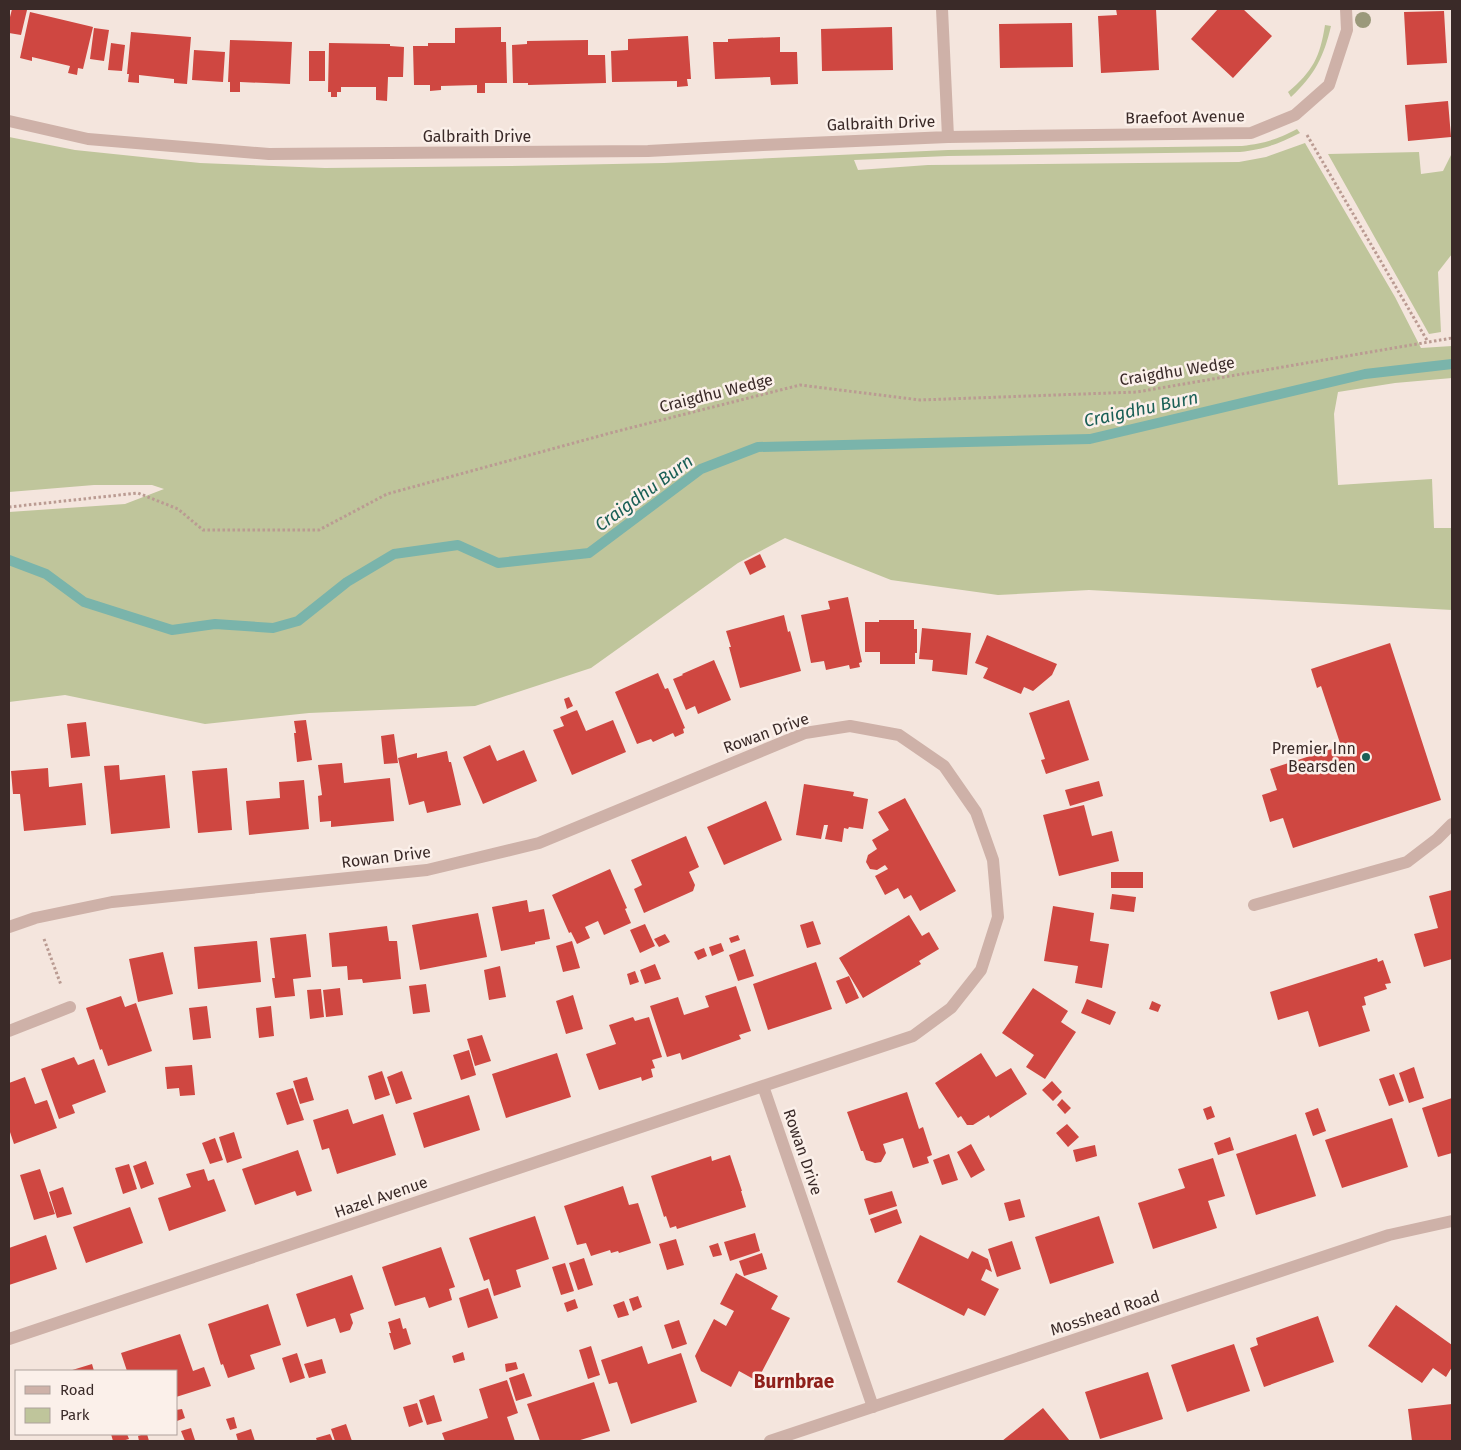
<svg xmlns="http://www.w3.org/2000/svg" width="1461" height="1450" font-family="'Fira Sans',sans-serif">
<rect width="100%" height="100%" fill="#f4e5dd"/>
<path fill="#bfc59b" d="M 1325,25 L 1331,26 C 1324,56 1315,75 1291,97 L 1288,92 C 1313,71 1320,57 1325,25 Z
M 1297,129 L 1300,133 C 1278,144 1265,149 1240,152 L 948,156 L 854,160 L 858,170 L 928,165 L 1239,162 L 1266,157 L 1305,143 L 1395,297 L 1421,348 L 1452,346 L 1452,378 L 1395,383 L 1338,392 L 1334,414 L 1338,485 L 1432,479 L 1434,528 L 1452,528 L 1452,610 L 1089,590 L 998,595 L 891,580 L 785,538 L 738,563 L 591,668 L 475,706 L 309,713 L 205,724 L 65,695 L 9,702 L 9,512 L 125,504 L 164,489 L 152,485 L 94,485 L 9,492 L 9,137 L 75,150 L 200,163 L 325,168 L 511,166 L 664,163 L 948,150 L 1242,146 C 1265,143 1276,140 1297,129 Z
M 1419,152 L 1421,174 L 1443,171 L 1452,153 L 1452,254 L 1438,272 L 1441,332 L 1429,334 L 1328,154 Z"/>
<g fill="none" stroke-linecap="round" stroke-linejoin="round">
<path stroke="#7ab4ab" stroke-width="10" d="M 9,560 L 46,574 L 84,602 L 172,630 L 215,624 L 273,628 L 298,621 L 347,582 L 394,554 L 458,545 L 498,563 L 589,553 L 701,469 L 758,447 L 1090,439 L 1365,374 L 1452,364"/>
</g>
<path fill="#cf4741" d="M 12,9 L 27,10 L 21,35 L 9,33 L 9,21 Z
M 1116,9 L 1156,9 L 1159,70 L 1101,73 L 1098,16 L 1117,15 Z
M 1218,9 L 1243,9 L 1272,36 L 1233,78 L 1191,39 Z
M 1444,11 L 1447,63 L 1407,65 L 1404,12 Z
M 30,12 L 93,27 L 83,69 L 78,68 L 77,75 L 68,73 L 70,66 L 32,57 L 32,61 L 20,58 Z
M 1072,23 L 1073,67 L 1000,68 L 999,24 Z
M 501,27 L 501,42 L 506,42 L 507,83 L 485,83 L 485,93 L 477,93 L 477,85 L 441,86 L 441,90 L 430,91 L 430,85 L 414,85 L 413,46 L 428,46 L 428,43 L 455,43 L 455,28 Z
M 892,27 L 893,70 L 822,71 L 821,29 Z
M 94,28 L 109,30 L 104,61 L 90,59 Z
M 131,32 L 191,37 L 187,84 L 174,83 L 174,79 L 139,75 L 139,83 L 128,82 L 129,74 L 127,74 Z
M 688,36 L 691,79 L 687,79 L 688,86 L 677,87 L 677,81 L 612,82 L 611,51 L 628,50 L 628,39 Z
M 780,37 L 780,52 L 797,52 L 798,84 L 771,85 L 770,77 L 715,79 L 713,42 L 728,42 L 728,39 Z
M 230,40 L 292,42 L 290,84 L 240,82 L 240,92 L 230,92 L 230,82 L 228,82 Z
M 588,40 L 588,55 L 605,55 L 606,83 L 528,85 L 528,83 L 513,83 L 512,45 L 527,44 L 527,41 Z
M 111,43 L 125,45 L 122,71 L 108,70 Z
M 329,43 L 390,44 L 390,46 L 404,47 L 403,77 L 388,77 L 387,101 L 376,100 L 376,87 L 341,87 L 341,92 L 337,92 L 337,97 L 331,97 L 331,92 L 328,92 Z
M 194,50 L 225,52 L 223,82 L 192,80 Z
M 309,51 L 325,51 L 325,81 L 309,81 Z
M 1448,101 L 1451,137 L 1408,141 L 1405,105 Z
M 760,554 L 766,567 L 750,575 L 744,562 Z
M 848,597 L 862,662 L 859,663 L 860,667 L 850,669 L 849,665 L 826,670 L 824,661 L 811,663 L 801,615 L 830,609 L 828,601 Z
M 784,615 L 788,632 L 790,631 L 801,671 L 740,688 L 729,647 L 731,647 L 726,631 Z
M 879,620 L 914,620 L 914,629 L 917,629 L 917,653 L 915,653 L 915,664 L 880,664 L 880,652 L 865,652 L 865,622 L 879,622 Z
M 922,628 L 971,633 L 967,675 L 932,671 L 933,660 L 919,659 Z
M 987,635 L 1057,664 L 1052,675 L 1033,691 L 1024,687 L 1021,694 L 983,678 L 988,668 L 975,663 Z
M 1390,643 L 1441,800 L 1293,848 L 1283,818 L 1270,822 L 1262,795 L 1277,790 L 1270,769 L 1341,746 L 1321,686 L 1317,688 L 1311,669 Z
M 714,660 L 731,700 L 698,714 L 695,706 L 686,710 L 673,679 L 683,675 L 682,674 Z
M 658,673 L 665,689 L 668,688 L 685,728 L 683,729 L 684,733 L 675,737 L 673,733 L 653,742 L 651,739 L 637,744 L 615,692 Z
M 569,697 L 573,706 L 567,709 L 564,699 Z
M 1069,700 L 1089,760 L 1046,774 L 1041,760 L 1045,759 L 1029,713 Z
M 577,710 L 586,731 L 613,720 L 626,752 L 572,775 L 553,730 L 564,726 L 560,717 Z
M 306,720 L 312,760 L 297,762 L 294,733 L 296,733 L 294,721 Z
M 86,722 L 90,756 L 71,758 L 67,724 Z
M 394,734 L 398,763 L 384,764 L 381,736 Z
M 490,745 L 497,761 L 524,750 L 537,781 L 483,804 L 463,757 Z
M 447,751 L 449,762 L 451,762 L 461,805 L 427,813 L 424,801 L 409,805 L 398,758 L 417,753 L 417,758 Z
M 342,763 L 344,783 L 390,778 L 394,821 L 331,827 L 331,821 L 320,822 L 318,796 L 322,795 L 318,765 Z
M 119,765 L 120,780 L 165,775 L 170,828 L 111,834 L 104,766 Z
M 48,768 L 49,787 L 82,783 L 86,825 L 24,831 L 20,794 L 13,794 L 11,771 Z
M 227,768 L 232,830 L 198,833 L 192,771 Z
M 304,780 L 309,829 L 249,835 L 246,801 L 280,798 L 279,782 Z
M 1099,781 L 1103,796 L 1070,806 L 1065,790 Z
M 804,784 L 854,792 L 853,796 L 868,799 L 863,829 L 849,827 L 848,829 L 844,828 L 842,842 L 825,839 L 828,825 L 824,825 L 821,839 L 796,835 Z
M 905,798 L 956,891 L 920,911 L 911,895 L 904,899 L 898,888 L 885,895 L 875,876 L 888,869 L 885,865 L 877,870 L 870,869 L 866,862 L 868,855 L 877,849 L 872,840 L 889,830 L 878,812 Z
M 766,801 L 782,840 L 724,865 L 707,827 Z
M 1084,805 L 1092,836 L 1112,831 L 1119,861 L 1059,876 L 1043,815 Z
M 686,836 L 699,867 L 689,872 L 695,885 L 693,891 L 644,913 L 634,889 L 642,885 L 631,860 Z
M 610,869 L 627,908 L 625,909 L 631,923 L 604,935 L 598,921 L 585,927 L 590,938 L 577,944 L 571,932 L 569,933 L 552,895 Z
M 1111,872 L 1143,872 L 1143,888 L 1111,888 Z
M 1452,890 L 1452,959 L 1424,967 L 1414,934 L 1438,928 L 1429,896 Z
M 1112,894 L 1136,897 L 1134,912 L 1110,909 Z
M 527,900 L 529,912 L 544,909 L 550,939 L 535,942 L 535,944 L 501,951 L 492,907 Z
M 1053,906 L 1094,913 L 1090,941 L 1109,944 L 1102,988 L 1075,983 L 1078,966 L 1044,961 Z
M 478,913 L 487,957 L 420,970 L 412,925 Z
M 909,915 L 922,936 L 929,932 L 939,949 L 919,961 L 921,964 L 863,998 L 839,958 Z
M 813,921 L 821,944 L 807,948 L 800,925 Z
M 645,924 L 655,946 L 640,953 L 630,930 Z
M 387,926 L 389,941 L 397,941 L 401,979 L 363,983 L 362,979 L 348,980 L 347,966 L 332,967 L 329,933 Z
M 306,934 L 311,977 L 293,979 L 295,996 L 275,998 L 272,978 L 275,978 L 270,938 Z
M 665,934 L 670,942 L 659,947 L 654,939 Z
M 738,935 L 740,940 L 731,943 L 729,938 Z
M 257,941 L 261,982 L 198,989 L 194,947 Z
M 572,941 L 580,968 L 563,972 L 556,946 Z
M 721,943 L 724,951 L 712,956 L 709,947 Z
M 704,948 L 707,956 L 698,960 L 694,952 Z
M 745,949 L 754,976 L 738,981 L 729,955 Z
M 163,952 L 173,994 L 138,1002 L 129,959 Z
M 1377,958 L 1378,962 L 1383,960 L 1391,983 L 1385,984 L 1387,989 L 1364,997 L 1366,1005 L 1362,1006 L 1370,1031 L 1319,1047 L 1308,1011 L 1278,1020 L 1270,992 Z
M 816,962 L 832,1009 L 768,1030 L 753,984 Z
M 655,964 L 661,979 L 645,984 L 640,970 Z
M 500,966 L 506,997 L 489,1000 L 484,970 Z
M 635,971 L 639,982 L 630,985 L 627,974 Z
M 849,976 L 859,998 L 846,1004 L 836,981 Z
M 426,984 L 430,1012 L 413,1014 L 409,986 Z
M 736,986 L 751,1031 L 739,1035 L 741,1039 L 682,1060 L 680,1053 L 667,1057 L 650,1006 L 678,997 L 684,1015 L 709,1007 L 705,996 Z
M 340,988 L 343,1015 L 326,1017 L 323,990 Z
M 1033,988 L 1068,1011 L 1061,1022 L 1076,1032 L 1045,1079 L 1026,1067 L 1034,1055 L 1002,1033 Z
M 321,989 L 324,1017 L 310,1019 L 307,990 Z
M 573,995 L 583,1029 L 566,1034 L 556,1001 Z
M 121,996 L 125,1007 L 136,1003 L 152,1051 L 108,1066 L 102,1049 L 100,1050 L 86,1008 Z
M 1087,999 L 1116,1012 L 1110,1025 L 1081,1013 Z
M 1152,1001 L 1161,1005 L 1158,1012 L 1149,1009 Z
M 207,1006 L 211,1038 L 193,1040 L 189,1008 Z
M 271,1006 L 274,1036 L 259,1038 L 256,1008 Z
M 633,1017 L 635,1021 L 649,1017 L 662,1057 L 652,1060 L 655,1068 L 651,1069 L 653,1077 L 642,1081 L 641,1077 L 599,1090 L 586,1054 L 616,1044 L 609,1025 Z
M 482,1035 L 491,1061 L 475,1066 L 467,1039 Z
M 469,1050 L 476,1075 L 461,1080 L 453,1055 Z
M 557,1053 L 571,1097 L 506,1118 L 492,1074 Z
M 981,1053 L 996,1077 L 1011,1068 L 1027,1094 L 990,1118 L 989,1115 L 973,1125 L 967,1125 L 961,1116 L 958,1118 L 935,1083 Z
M 74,1057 L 78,1065 L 94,1059 L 106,1092 L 72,1105 L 75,1113 L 59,1119 L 41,1069 Z
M 192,1065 L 195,1095 L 180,1096 L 179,1088 L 167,1089 L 165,1067 Z
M 1414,1067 L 1424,1098 L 1409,1103 L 1399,1073 Z
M 382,1071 L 390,1095 L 375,1100 L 368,1076 Z
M 402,1071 L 412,1099 L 396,1104 L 387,1077 Z
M 1394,1074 L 1404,1101 L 1389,1106 L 1379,1079 Z
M 25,1077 L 35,1104 L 47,1100 L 57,1128 L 14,1144 L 9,1129 L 9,1083 Z
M 307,1077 L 314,1100 L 300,1104 L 293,1081 Z
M 1052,1081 L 1062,1092 L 1053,1101 L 1042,1090 Z
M 293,1088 L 304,1120 L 287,1125 L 276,1093 Z
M 907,1092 L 919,1129 L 923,1127 L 932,1155 L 927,1157 L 929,1163 L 913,1168 L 903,1138 L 883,1144 L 886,1153 L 881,1162 L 875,1163 L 866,1160 L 863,1151 L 861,1151 L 847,1112 Z
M 469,1095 L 480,1130 L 424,1148 L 413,1113 Z
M 1452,1098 L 1452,1153 L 1438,1157 L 1422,1108 Z
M 1062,1099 L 1071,1108 L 1065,1114 L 1057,1105 Z
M 1211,1106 L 1215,1117 L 1207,1120 L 1203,1109 Z
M 1318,1108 L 1326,1131 L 1313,1136 L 1305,1113 Z
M 348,1109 L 353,1124 L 383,1114 L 396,1155 L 337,1174 L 329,1148 L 322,1150 L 313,1120 Z
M 1392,1118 L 1408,1167 L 1342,1188 L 1325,1140 Z
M 1067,1124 L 1079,1137 L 1068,1147 L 1056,1133 Z
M 234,1132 L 242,1158 L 227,1163 L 219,1137 Z
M 1296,1134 L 1316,1196 L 1256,1215 L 1236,1154 Z
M 1230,1137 L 1234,1150 L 1218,1155 L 1214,1143 Z
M 215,1138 L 223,1160 L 210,1164 L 202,1143 Z
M 971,1144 L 985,1170 L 971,1178 L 957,1152 Z
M 1095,1145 L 1097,1156 L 1076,1162 L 1073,1150 Z
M 298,1150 L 312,1191 L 297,1196 L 295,1191 L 255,1205 L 242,1169 Z
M 949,1154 L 958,1180 L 942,1185 L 933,1160 Z
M 730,1155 L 742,1191 L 741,1191 L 746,1207 L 677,1229 L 676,1226 L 670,1228 L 666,1216 L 664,1217 L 651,1176 L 711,1156 L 712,1161 Z
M 1213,1158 L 1225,1196 L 1208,1201 L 1217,1228 L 1153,1249 L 1138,1203 L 1185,1188 L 1178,1169 Z
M 146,1161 L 154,1184 L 141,1189 L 133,1166 Z
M 129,1164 L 137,1189 L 123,1194 L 115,1168 Z
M 40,1169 L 55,1214 L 34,1220 L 20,1175 Z
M 204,1169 L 208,1181 L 214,1179 L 226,1211 L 169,1231 L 158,1198 L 191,1187 L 186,1174 Z
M 623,1186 L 629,1205 L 638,1203 L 651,1243 L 619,1253 L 618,1251 L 611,1253 L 610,1250 L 591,1256 L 586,1243 L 577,1245 L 564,1206 Z
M 63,1187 L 72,1214 L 57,1218 L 49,1192 Z
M 892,1191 L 897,1206 L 869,1215 L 864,1199 Z
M 1020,1199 L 1025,1217 L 1009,1221 L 1004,1203 Z
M 130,1207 L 143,1243 L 86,1263 L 73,1227 Z
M 897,1209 L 902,1223 L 875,1233 L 870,1219 Z
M 535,1216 L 549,1259 L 516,1270 L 521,1287 L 494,1296 L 489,1279 L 484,1281 L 469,1238 Z
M 1099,1216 L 1114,1263 L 1050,1284 L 1035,1237 Z
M 755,1233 L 760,1251 L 730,1261 L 724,1242 Z
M 46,1235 L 57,1269 L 9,1285 L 9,1248 Z
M 920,1235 L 968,1259 L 972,1251 L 988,1259 L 992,1272 L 986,1269 L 981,1280 L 999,1289 L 985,1316 L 968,1308 L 964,1316 L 897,1282 Z
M 676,1239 L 684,1265 L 667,1270 L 659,1244 Z
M 1012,1241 L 1021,1269 L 997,1277 L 988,1249 Z
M 718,1243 L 722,1255 L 713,1257 L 709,1246 Z
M 441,1247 L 455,1287 L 449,1289 L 452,1300 L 429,1308 L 425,1297 L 395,1306 L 382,1267 Z
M 762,1253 L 767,1269 L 744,1276 L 739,1261 Z
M 584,1258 L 593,1285 L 578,1290 L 569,1263 Z
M 565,1263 L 574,1291 L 561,1295 L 552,1267 Z
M 736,1273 L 778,1296 L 771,1309 L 790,1318 L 757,1381 L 739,1371 L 731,1387 L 701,1371 L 695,1356 L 714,1319 L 726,1326 L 734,1311 L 720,1304 Z
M 352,1275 L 364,1309 L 350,1314 L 353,1323 L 350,1330 L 340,1333 L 335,1318 L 307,1327 L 296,1294 Z
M 488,1288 L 498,1318 L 468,1328 L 459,1298 Z
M 638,1296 L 642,1307 L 633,1311 L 629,1299 Z
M 575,1299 L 578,1308 L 567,1312 L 564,1303 Z
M 624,1301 L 629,1315 L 618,1318 L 613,1305 Z
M 268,1304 L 281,1345 L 250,1355 L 255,1369 L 228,1378 L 223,1364 L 221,1365 L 208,1324 Z
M 1396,1305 L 1452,1345 L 1452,1367 L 1446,1377 L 1433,1368 L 1422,1383 L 1368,1346 Z
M 1318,1316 L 1334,1362 L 1264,1387 L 1250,1348 L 1258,1345 L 1256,1338 Z
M 400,1318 L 403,1329 L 406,1328 L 411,1344 L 394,1350 L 389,1333 L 391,1333 L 388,1322 Z
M 679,1320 L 687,1344 L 672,1349 L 664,1325 Z
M 180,1334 L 193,1371 L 204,1367 L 211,1386 L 176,1397 L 176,1371 L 127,1371 L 121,1353 Z
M 1234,1344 L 1250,1391 L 1187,1412 L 1171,1365 Z
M 591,1346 L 600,1375 L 588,1379 L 579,1350 Z
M 642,1346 L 648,1364 L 681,1353 L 697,1402 L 631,1424 L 617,1382 L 609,1384 L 601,1360 Z
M 463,1352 L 465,1360 L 454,1363 L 452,1356 Z
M 297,1353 L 305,1378 L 290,1383 L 282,1358 Z
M 322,1359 L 326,1373 L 309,1378 L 304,1364 Z
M 516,1362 L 518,1369 L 506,1372 L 505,1364 Z
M 92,1364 L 94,1371 L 69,1371 Z
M 1148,1372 L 1163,1419 L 1100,1439 L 1085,1392 Z
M 524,1373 L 532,1396 L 516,1401 L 509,1378 Z
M 507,1380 L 518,1413 L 507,1417 L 515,1441 L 445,1441 L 442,1433 L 488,1418 L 479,1389 Z
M 594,1382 L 610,1431 L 577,1441 L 540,1441 L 527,1404 Z
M 434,1395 L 442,1421 L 427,1425 L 419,1400 Z
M 417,1403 L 423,1422 L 409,1427 L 403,1407 Z
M 1452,1404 L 1452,1441 L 1412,1441 L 1408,1409 Z
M 1043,1408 L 1070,1441 L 1002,1441 L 1017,1429 Z
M 182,1409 L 185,1418 L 177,1421 L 176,1410 Z
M 234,1417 L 237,1428 L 230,1430 L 226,1419 Z
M 346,1424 L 352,1441 L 335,1441 L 331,1429 Z
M 191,1428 L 195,1440 L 185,1441 L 181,1431 Z
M 251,1429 L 255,1441 L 238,1441 L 236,1434 Z
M 111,1434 L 127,1434 L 129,1439 L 122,1441 L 113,1441 Z
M 144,1434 L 147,1434 L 149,1441 L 139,1441 L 138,1436 Z
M 330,1434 L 333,1441 L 317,1441 L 316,1438 Z"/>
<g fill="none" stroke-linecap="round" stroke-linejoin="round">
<path stroke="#ba9b92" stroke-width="3" stroke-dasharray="2.5 2.5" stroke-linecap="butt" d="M 1307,135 L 1428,342
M 9,507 L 138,493 L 178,509 L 203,530 L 319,530 L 387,494 L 614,432 L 800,385 L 920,400 L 1137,392 L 1452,338
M 44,939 L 61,985"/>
<path stroke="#ceb1a8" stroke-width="12" d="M 1254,905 L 1407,862 L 1437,839 L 1452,824
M 9,1031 L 70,1007"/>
<path stroke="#ceb1a8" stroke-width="12" d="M 942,9 L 948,137
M 9,121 L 88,139 L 269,154 L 648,151 L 763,145 L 948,137 L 1251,133 L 1295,115 L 1329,85 L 1347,30 L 1346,9
M 9,927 L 35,918 L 112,902 L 427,870 L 539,843 L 805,733 L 850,726 L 899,735 L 944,766 L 976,812 L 993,860 L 998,917 L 981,970 L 951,1008 L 913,1036 L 763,1086 L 873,1407
M 9,1339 L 763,1086
M 770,1441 L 1389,1235 L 1452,1221"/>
</g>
<circle fill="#9b997b" cx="1363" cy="20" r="8"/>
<circle fill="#1a5f56" stroke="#fbf0ea" stroke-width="2" cx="1366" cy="757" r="5"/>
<g text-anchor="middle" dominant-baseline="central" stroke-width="5" stroke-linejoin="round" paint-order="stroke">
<g font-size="16" fill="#3a2a28" stroke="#fbf0ea">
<text transform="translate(1185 117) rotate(-1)">Braefoot Avenue</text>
<text transform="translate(881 123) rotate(-2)">Galbraith Drive</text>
<text x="477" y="136">Galbraith Drive</text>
<text transform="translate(1177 371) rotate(-9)">Craigdhu Wedge</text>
<text transform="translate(716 393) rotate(-14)">Craigdhu Wedge</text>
<text transform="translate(766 733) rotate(-20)">Rowan Drive</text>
<text transform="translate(386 857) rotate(-7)">Rowan Drive</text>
<text transform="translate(803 1152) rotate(71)">Rowan Drive</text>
<text transform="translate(381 1197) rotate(-19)">Hazel Avenue</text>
<text transform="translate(1105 1313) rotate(-18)">Mosshead Road</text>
</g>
<g font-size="16" fill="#3a2a28" stroke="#fbf0ea" text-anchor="end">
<text x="1356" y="748">Premier Inn<tspan x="1356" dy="18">Bearsden</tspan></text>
</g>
<g font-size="18" font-style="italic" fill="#1a5f56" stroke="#fbf0ea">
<text transform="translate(1141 409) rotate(-12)">Craigdhu Burn</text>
<text transform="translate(644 493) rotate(-36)">Craigdhu Burn</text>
</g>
<g font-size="19" font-weight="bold" fill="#8f201b" stroke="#fbf0ea">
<text x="794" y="1381">Burnbrae</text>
</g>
</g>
<rect width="1461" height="1450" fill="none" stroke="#3a2a28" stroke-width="20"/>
<rect x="15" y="1370" width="162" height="65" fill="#fbf0ea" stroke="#aea19c"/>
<rect x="25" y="1386" width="25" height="8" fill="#ceb1a8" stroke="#aea19c"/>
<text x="60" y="1395" font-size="15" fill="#3a2a28">Road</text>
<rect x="25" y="1408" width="25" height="15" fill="#bfc59b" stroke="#aea19c"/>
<text x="60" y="1420" font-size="15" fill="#3a2a28">Park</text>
</svg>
